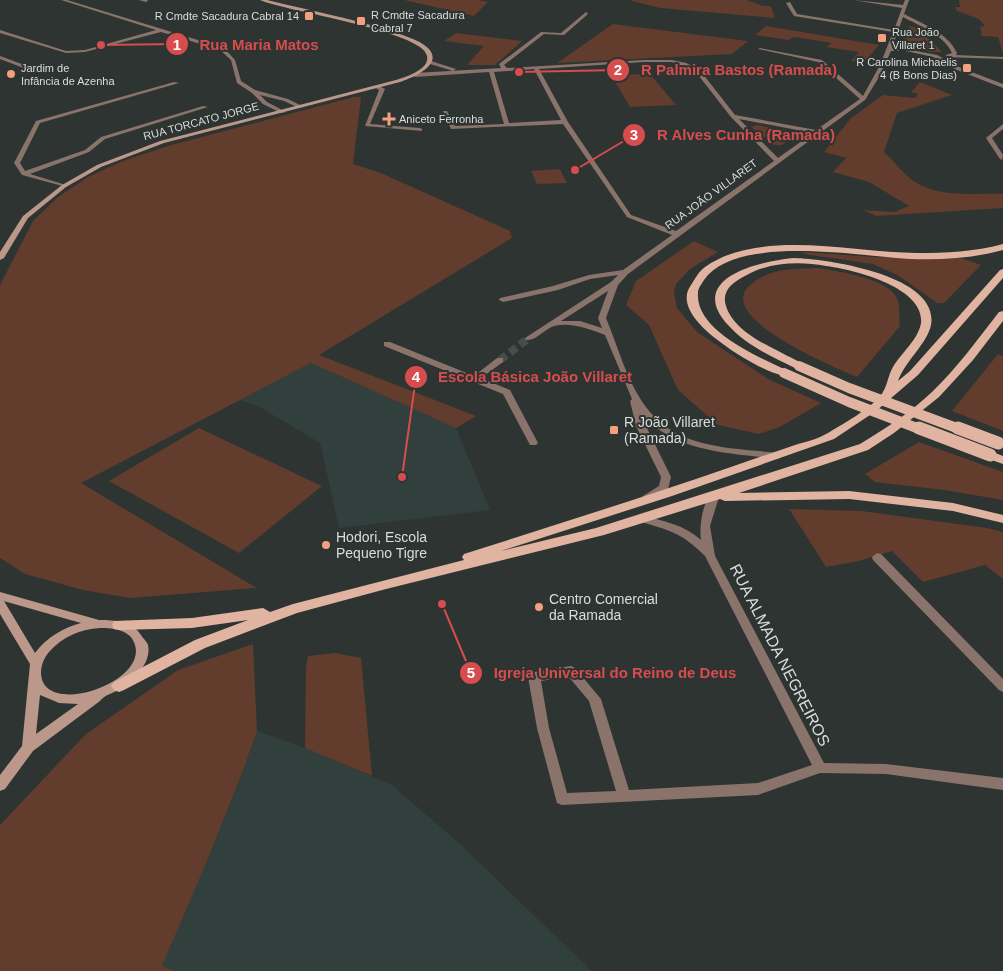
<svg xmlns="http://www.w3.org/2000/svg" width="1003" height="971" font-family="Arial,sans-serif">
<rect width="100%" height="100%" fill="#2d3432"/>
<path fill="#31403c" d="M 311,363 L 456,428 L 490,510 L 339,528 L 320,443 L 258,406 L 240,400 Z
M 257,731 L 305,748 L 392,785 L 461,845 L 592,971 L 174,971 L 162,966 L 207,861 L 244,768 Z"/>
<path fill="#623c2c" d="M 404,0 L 478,0 L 488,2 L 474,16 Z
M 629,0 L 747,0 L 763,6 L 771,6 L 775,18 L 660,8 Z
M 959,0 L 1003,0 L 1003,54 L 998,37 L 982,36 L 980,27 L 985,26 L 979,19 L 957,11 L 955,7 L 960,7 Z
M 613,24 L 748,41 L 732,54 L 557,63 Z
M 766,26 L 879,45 L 866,60 L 851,61 L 859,52 L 826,47 L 832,43 L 794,37 L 788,40 L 755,35 Z
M 910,26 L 918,28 L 942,52 L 929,52 L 901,37 Z
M 456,33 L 522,41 L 495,65 L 467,65 L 484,46 L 444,41 Z
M 650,74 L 676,105 L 630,107 L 611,75 Z
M 920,82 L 952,95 L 897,113 L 884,152 C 894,161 903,174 915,182 C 939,198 976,193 1003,194 L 1003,208 L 876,216 L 863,210 L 894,212 L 909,206 L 869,182 L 833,172 L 846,158 L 824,152 L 851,118 L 883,95 L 915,98 L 918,94 L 911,92 Z
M 354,97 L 361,97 L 353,164 L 381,173 L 510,231 L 512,238 L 319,355 L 476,416 L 456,428 L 311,363 L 81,483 L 257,588 L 130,598 L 83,590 L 25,574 L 0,558 L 0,285 L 33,221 L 58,197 L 88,177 L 123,161 L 171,145 Z
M 757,125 L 796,133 L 782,145 L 774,145 L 751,127 Z
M 560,169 L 567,183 L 537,184 L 531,171 Z
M 694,241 L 718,252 L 690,269 L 676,284 L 674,293 L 677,308 L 697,332 L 768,379 L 821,403 L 780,427 L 759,434 L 718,425 L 678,390 L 649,325 L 626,305 L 636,281 Z
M 804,252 L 873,257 L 961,258 L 981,265 L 944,303 L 937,303 L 899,276 L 873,264 L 804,254 Z
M 817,268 C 837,271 887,278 897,298 C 900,305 899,318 900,326 L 857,377 C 836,368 715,318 749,286 C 769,268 791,269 817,268 Z
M 998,354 L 1003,356 L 1003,431 L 952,411 Z
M 199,428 L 322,486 L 239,553 L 109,481 Z
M 919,442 L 1003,472 L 1003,500 L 944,490 L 875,482 L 865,474 Z
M 789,509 L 862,511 L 987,528 L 1003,532 L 1003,579 L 985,565 L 923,582 L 892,551 L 859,561 L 826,567 Z
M 253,644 L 257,731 L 244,768 L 207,861 L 162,966 L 174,971 L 0,971 L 0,825 L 86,734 L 178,670 Z
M 335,653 L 361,658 L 372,776 L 305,748 L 306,667 L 308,656 Z"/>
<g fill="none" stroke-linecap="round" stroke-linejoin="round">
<path stroke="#474d4c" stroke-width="8" stroke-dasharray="8 4.5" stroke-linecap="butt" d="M 500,360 L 529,338"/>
<path fill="#8a736b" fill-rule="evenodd" d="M 61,0 L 67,0 L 224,48 L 235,60 L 241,81 L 255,90 L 288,99 L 304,107 L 299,108 L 284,101 L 260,95 L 267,102 L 286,112 L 281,113 L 263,104 L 252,93 L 237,83 L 231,60 L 220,50 L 161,32 L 85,52 L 66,53 L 0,33 L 0,30 L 66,51 L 85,50 L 156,30 Z
M 139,0 L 147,0 L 148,1 L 146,2 Z
M 853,0 L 903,5 L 905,0 L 909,0 L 904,14 C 923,24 948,33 957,53 L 956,55 L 1003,57 L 1003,59 L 946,57 L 946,55 L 952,53 C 944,35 920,26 903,17 L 892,48 L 906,49 L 937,55 L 961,68 L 1003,84 L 1003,88 L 957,70 L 933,57 L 906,51 L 891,51 L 879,77 L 865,100 L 628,274 L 618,285 L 606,318 C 619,349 628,386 650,412 C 679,449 735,448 778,453 L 783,456 L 778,459 C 731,453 678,453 643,416 L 646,426 L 671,477 L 668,489 L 651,500 L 643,500 L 642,498 L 643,496 L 659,486 L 661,477 L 636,426 L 630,401 L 632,399 L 605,335 C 588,329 572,322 554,326 C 544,329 537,341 526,340 L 525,338 L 611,282 L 618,275 L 590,279 L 558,290 L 503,302 L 499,300 L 500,298 L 553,286 L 589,275 L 623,270 L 672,235 L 627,217 L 563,124 L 451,129 L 443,111 L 447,111 L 455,126 L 504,124 L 489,72 L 415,77 L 412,75 L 415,73 L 501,68 L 499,64 L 541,32 L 561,33 L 586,12 L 588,14 L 564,35 L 544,34 L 504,65 L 507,68 L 644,60 L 672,60 L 686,63 L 699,69 L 735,115 L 816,130 L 860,99 L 818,62 L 758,49 L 760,48 L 822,60 L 863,96 L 880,65 L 893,32 L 794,16 L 786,3 L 790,2 L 797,14 L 894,30 L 902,8 ZM 644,62 L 672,62 L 695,71 L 731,117 L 774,161 L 676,231 L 631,215 L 568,122 L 539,69 ZM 534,69 L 561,120 L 509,123 L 494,72 ZM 739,119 L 813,133 L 778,158 ZM 608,291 L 598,318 L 602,328 L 580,321 L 561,321 Z
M 0,56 L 38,70 L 39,71 L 34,72 L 0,59 Z
M 427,61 L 431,61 L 456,69 L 453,71 L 427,63 Z
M 174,82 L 179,83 L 40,123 L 20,163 L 25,171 L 85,150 L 101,137 L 203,106 L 208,107 L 105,139 L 89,152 L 30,174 L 66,185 L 66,187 L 22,175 L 14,163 L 36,121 Z
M 377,85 L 385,89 L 370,124 L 420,128 L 422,129 L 422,131 L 365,126 L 379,90 L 374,87 Z
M 1003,124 L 1003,129 L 992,138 L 1003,155 L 1002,160 L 1000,159 L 986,138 Z
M 384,342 L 390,342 L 474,376 L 497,358 L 503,358 L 503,362 L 481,378 L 510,390 L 538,443 L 536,445 L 530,445 L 503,394 L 384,346 Z
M 714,494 L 719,497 L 710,526 L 715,556 L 824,763 L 886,764 L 1003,778 L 1003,790 L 886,774 L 820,773 L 758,795 L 562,805 L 557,803 L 537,728 L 528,677 L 530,674 L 534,672 L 571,666 L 575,668 L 601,699 L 629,790 L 758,783 L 812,765 L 705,556 C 681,532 669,530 637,521 L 636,519 L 641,516 C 663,520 684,525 701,540 C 699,529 702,498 714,494 ZM 568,676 L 589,701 L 616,791 L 567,793 L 549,728 L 541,681 Z
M 877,553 L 881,554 L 1003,679 L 1003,692 L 999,690 L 873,560 L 872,557 Z"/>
<path fill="#bb988a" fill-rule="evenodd" d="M 260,0 L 267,0 C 308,10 350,18 390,31 C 402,35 418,39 428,48 C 445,65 411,78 400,82 L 164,143 L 101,167 L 66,187 L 28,218 L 4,258 L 0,260 L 0,252 L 23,216 L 62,185 L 97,165 L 160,141 L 396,80 C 405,77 430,70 427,56 C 423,31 284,11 260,0 Z
M 0,592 L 99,620 C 115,620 132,621 141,635 C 143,638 147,642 148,645 C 152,663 133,681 120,689 C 114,693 104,695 100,701 L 33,751 L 5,789 L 0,791 L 0,775 L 22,746 L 30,664 L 0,614 L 0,600 L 4,601 L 35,653 C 47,637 63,628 81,623 L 0,600 ZM 100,628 C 114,628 131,630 135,645 C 147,684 42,718 41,673 C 41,665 44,658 49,652 C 62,637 81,629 100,628 ZM 40,695 L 59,703 L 78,704 L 36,734 Z"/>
<path fill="#e1b4a2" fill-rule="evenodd" d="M 1003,244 L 1003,250 C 974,258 943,260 912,259 C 862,257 737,233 704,280 C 701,285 698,288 698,293 C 695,331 759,357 788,371 L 789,373 L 784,376 C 763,371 732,352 715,338 C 700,326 677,304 691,285 C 695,279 699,271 705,267 C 760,228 854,253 917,253 C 946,253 974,252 1003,244 Z
M 794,258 C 827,259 940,275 931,325 C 927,344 905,361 898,381 L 910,371 L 1000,270 L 1003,269 L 1003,278 L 918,375 L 876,411 L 834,439 L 672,496 L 501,551 L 596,528 L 860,444 C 885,429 911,412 932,392 C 957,368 978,339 999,312 L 1003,311 L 1003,321 L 973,360 L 939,397 L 894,433 L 868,450 L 739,493 L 849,491 L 953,503 L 1003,515 L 1003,523 L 953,511 L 849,499 L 725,501 L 720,499 L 604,535 L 386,589 L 297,613 L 205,648 L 124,690 L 119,692 L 114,690 L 111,686 L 114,682 L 195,640 L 248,620 L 192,628 L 119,630 L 114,629 L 112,625 L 114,621 L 192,618 L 263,608 L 270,612 L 293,604 L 464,560 L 462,557 L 464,554 C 552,526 641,498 728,468 C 750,460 772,453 795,445 C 805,442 818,439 828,433 C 843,424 870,409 881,395 C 887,388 888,375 893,367 C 902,352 918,340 921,323 C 925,287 852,269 826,266 C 799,261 769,262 745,276 C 733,282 721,291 726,306 C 733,329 762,343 782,353 C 789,357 798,360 804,366 L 799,369 L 795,368 C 772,357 746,345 728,325 C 685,278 760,261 794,258 Z
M 990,451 L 1003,456 L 1003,464 L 986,458 L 984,455 Z"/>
<path stroke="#e1b4a2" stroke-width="10" d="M 799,366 L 849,388 L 962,430
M 784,373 L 849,402 L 922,430"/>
<path stroke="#e1b4a2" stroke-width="13" d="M 919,428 L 990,455
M 958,428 L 998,443"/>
</g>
<g fill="#f2a080" stroke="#2d3432" stroke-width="2">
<rect x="304" y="11" width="10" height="10" rx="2.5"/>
<rect x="356" y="16" width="10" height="10" rx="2.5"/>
<rect x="877" y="33" width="10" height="10" rx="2.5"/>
<rect x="962" y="63" width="10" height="10" rx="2.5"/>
<circle cx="11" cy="74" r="5"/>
<path d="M386.5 111.5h5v5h5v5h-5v5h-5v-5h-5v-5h5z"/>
<rect x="609" y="425" width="10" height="10" rx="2.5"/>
<circle cx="326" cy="545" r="5"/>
<circle cx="539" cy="607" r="5"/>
</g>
<g text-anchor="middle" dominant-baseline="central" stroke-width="4" stroke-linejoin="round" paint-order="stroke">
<g font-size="11" fill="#d9dddc" stroke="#2d3432" text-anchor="start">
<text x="371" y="15">R Cmdte Sacadura<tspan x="371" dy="13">Cabral 7</tspan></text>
<text x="299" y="16" text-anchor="end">R Cmdte Sacadura Cabral 14</text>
<text x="892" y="32">Rua João<tspan x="892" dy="13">Villaret 1</tspan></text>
<text x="957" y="62" text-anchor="end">R Carolina Michaelis<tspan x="957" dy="13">4 (B Bons Dias)</tspan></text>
<text x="21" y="68">Jardim de<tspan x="21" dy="13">Infância de Azenha</tspan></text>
<text x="399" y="119">Aniceto Ferronha</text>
</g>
<g font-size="11" fill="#d9dddc" stroke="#2d3432">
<text transform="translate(201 121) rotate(-15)">RUA TORCATO JORGE</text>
<text transform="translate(711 194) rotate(-36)">RUA JOÃO VILLARET</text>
</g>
<g font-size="14" fill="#d9dddc" stroke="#2d3432" text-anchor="start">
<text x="624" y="422">R João Villaret<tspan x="624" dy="16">(Ramada)</tspan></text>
<text x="336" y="537">Hodori, Escola<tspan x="336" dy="16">Pequeno Tigre</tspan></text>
<text x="549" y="599">Centro Comercial<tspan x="549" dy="16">da Ramada</tspan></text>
</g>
<g font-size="16" fill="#d9dddc" stroke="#2d3432">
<text transform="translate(780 655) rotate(63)">RUA ALMADA NEGREIROS</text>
</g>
</g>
<path fill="none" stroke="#d74c4c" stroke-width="2" d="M101 45L177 44M519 72L618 70M575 170L634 135M402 477L416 377M442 604L471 673"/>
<g fill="#d74c4c" stroke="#2d3432" stroke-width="2">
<circle cx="101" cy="45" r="5"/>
<circle cx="519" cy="72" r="5"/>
<circle cx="575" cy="170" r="5"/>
<circle cx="402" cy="477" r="5"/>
<circle cx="442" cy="604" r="5"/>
<circle cx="177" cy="44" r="12"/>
<circle cx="618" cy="70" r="12"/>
<circle cx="634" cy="135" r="12"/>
<circle cx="416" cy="377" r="12"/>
<circle cx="471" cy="673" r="12"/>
</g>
<g font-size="15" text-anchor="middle" font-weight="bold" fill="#fff">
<text x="177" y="50">1</text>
<text x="618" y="75">2</text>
<text x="634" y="140">3</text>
<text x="416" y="382">4</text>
<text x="471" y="678">5</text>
</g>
<g font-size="15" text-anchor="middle" font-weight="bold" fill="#d74c4c" stroke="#2d3432" stroke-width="4" stroke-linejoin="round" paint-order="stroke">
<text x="259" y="50">Rua Maria Matos</text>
<text x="739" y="75">R Palmira Bastos (Ramada)</text>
<text x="746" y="140">R Alves Cunha (Ramada)</text>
<text x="535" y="382">Escola Básica João Villaret</text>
<text x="615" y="678">Igreja Universal do Reino de Deus</text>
</g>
</svg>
